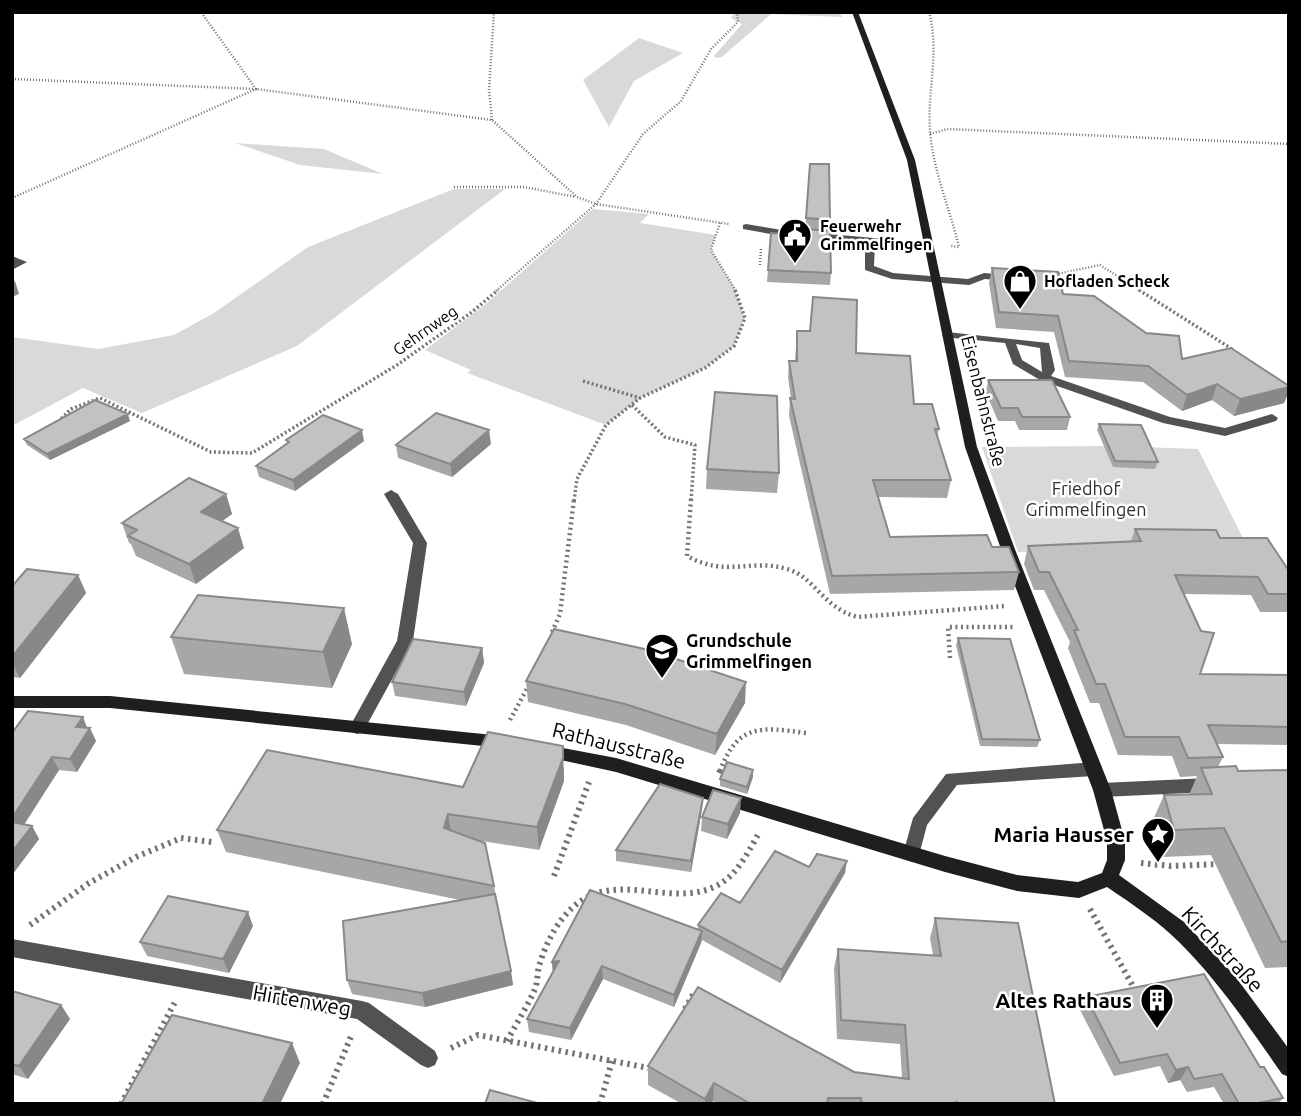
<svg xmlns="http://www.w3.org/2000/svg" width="1301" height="1116" font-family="Ubuntu,sans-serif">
<rect width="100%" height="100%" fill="#fff"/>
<path fill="#d9d9d9" d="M 735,12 L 839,12 L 842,17 L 771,14 L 722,57 L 716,58 L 714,56 L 742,24 L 731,18 Z
M 639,38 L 683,53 L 634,81 L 609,127 L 583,80 Z
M 235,143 L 324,149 L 383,174 L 300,165 Z
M 454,189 L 505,189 L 297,346 L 142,413 L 83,388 L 12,426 L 12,337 L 98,349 L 174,335 L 214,313 L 308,247 Z
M 593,209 L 649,214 L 640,223 L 716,235 L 711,250 L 734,287 L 745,318 L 734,346 L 705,368 L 640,398 L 606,425 L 467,373 L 471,370 L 425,350 L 487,303 Z
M 1110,446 L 1198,449 L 1245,542 L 1116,541 L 1122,551 L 1018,552 L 982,447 Z"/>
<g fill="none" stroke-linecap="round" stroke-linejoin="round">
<path stroke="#747474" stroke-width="2.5" stroke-dasharray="1 2" stroke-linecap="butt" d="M 929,12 C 940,52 927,91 930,131 C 933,171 950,209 959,247 L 951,246
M 12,79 L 256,89 L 492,120 L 577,197 L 596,204 L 729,224
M 492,120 L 489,90 L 494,12
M 930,134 L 947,129 L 1289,144
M 454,187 L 524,187 L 576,197
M 12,198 L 256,89 L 201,12
M 720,223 L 711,250 L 736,291
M 760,265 L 761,248
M 1053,275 L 1100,265 L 1141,291
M 496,291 L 596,204 L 643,134 L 681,101 L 711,49 L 738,22 L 737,12"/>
<path stroke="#747474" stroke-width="3.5" stroke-dasharray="2 2.5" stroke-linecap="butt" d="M 1139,290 L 1232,349
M 583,381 L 640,398
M 632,405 L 665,437 L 695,445 L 691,501
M 67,420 L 62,418 L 71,409 L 100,398 L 211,452 L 252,453 L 397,365 L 472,312 L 498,290
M 574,501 L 577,479 L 606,425 L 640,398 L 705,368 L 734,346 L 745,318 L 735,290"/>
<path stroke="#747474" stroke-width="4.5" stroke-dasharray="2 3.5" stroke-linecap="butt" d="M 691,499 L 687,556 C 727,578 750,558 787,569 C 815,577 822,607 857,617 L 1005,606
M 552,632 L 560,614 L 574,499
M 950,658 L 948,627 L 1014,627
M 510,720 L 529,685
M 720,771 C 738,723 761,727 806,733"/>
<path stroke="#747474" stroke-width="6" stroke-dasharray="2.5 4.5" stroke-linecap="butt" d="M 719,773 L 721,769
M 1141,863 L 1171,866 L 1220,864
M 554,876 L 589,782
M 1090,909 L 1135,990
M 30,925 L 89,883 L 136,857 L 181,838 L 212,842
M 685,1009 L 695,991
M 507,1041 C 516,1024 527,1007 535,989 C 538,981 537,971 540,963 C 546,943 557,922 572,908 C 615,868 669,909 716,886 C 737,876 748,852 759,833
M 451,1048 L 478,1035 L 649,1068 L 652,1064
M 121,1104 L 175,1002
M 323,1104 L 352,1034
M 600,1104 L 612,1061"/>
<path fill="#525252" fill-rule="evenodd" d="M 746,224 L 782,230 L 932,243 L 932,247 L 929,248 L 875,243 L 874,266 L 893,273 L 968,279 L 984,273 L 1009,275 L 1014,278 L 1009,281 L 985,279 L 969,285 L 892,279 L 865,270 L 865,243 L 782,236 L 743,229 L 743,225 Z
M 947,332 L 1049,343 L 1055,370 L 1051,376 L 1170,417 L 1225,428 L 1272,414 L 1278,418 L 1276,421 L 1225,436 L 1163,423 L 1040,380 L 1013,364 L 1005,343 L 943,337 L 942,335 ZM 1016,344 L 1040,348 L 1042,372 L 1022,360 Z
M 391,490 L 398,494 L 427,543 L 413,641 L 363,732 L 357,734 L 351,732 L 349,728 L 397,641 L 413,543 L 384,494 Z"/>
<path fill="#525252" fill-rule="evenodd" d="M 12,256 L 27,262 L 12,270 Z
M 1094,762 L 1100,764 L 1102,769 L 1100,774 L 1094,776 L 957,785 L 927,825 L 918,859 L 912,862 L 906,859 L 903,854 L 913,818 L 946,774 Z
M 1209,778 L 1215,780 L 1218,785 L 1215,790 L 1209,792 L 1102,797 L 1096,795 L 1093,790 L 1096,785 L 1102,783 Z
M 12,939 L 362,1001 L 369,1003 L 435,1051 L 438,1058 L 435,1065 L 428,1068 L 421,1065 L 357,1019 L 12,957 Z"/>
<path fill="#1f1f1f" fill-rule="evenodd" d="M 852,12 L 858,12 L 915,160 L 977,447 L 1016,552 L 1111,790 L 1125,841 L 1125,860 L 1119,875 L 1184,922 L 1235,976 L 1289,1049 L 1289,1077 L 1282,1074 C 1250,1028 1219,982 1180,943 C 1158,921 1132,904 1107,887 L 1079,898 L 1017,891 L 945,872 L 616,772 L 547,757 L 541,756 L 539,751 L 541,746 L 547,745 L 616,758 L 945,856 L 1017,875 L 1078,882 L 1102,873 L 1107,860 L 1107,841 L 1093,790 L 1002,552 L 965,447 L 907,160 Z
M 12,696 L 110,696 L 503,736 L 509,738 L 511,742 L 509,746 L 503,748 L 110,708 L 12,708 Z"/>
</g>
<path fill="#a7a7a7" d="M 810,164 L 830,220 L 829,231 L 831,273 L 830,285 L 767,282 L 771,233 L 805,235 Z
M 992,268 L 1063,294 L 1182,359 L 1289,386 L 1289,391 L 1284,403 L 1234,416 L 1212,400 L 1182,411 L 1143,382 L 1065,377 L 1054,332 L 996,328 L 989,283 Z
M 797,331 L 856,353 L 914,404 L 939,429 L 937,436 L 951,480 L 947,498 L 878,497 L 890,537 L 992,547 L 1019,572 L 1014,590 L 830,594 L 789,416 L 790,398 L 791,399 L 788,377 L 789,361 L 795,361 Z
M 988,380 L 1070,417 L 1067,430 L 1019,430 L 1015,421 L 998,421 L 986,393 Z
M 130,421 L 50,460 L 27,445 L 24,439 Z
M 1099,424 L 1158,462 L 1155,469 L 1113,467 L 1097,430 Z
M 286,440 L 364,441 L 295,491 L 259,477 L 256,466 L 287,443 Z
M 491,444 L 452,477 L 398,458 L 396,445 Z
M 707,469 L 779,473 L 777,493 L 706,489 Z
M 226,494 L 232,514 L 222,521 L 244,548 L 196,584 L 136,556 L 131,544 L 129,543 L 122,523 Z
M 1135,529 L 1220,538 L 1289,571 L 1289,612 L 1260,612 L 1251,595 L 1184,594 L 1200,674 L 1289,675 L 1289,745 L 1217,744 L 1223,757 L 1218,767 L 1238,771 L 1289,770 L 1289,967 L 1265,968 L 1211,855 L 1162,857 L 1152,822 L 1164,795 L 1189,795 L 1197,776 L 1180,777 L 1172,756 L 1118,755 L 1099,703 L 1090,703 L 1068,648 L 1070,642 L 1044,590 L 1034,590 L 1024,564 L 1028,546 L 1131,541 Z
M 78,575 L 86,593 L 20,678 L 12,677 L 12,582 L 14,584 Z
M 171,637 L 352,644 L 332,688 L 184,674 Z
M 958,638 L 1040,740 L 1037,747 L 980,746 L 956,645 Z
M 482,648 L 484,663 L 466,706 L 395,696 L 392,682 Z
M 526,681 L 745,703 L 715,755 L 626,725 L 528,702 Z
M 88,728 L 96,741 L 77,772 L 59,770 L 24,825 L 32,826 L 39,839 L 12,875 L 12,733 Z
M 564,768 L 564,781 L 539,850 L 482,841 L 494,886 L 513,985 L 425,1007 L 352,994 L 347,980 L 460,900 L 226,852 L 217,830 L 463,787 Z
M 753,777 L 747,794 L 720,786 L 720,779 Z
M 702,809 L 691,872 L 616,861 L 616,850 Z
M 740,813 L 727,839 L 701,831 L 702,817 Z
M 809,867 L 845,873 L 780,983 L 702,940 L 701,943 L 674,1007 L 603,979 L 571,1040 L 529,1032 L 527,1019 L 553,971 L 552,962 L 698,929 L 698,925 Z
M 935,918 L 1055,1104 L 718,1104 L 713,1101 L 711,1104 L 682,1104 L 648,1085 L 648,1066 L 854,1072 L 902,1078 L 900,1044 L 837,1039 L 834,968 L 838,949 L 933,955 L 930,938 Z
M 253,926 L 229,973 L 147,956 L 140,942 Z
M 12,991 L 61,1005 L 70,1019 L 28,1079 L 12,1074 Z
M 1086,997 L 1260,1067 L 1283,1098 L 1278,1104 L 1224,1104 L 1214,1087 L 1187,1092 L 1180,1080 L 1168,1083 L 1160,1066 L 1114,1076 L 1080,1010 Z"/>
<path fill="#888" d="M 15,281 L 19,294 L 12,297 L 12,283 Z
M 1217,384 L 1212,400 L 1182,411 L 1187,395 Z
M 1289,387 L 1289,391 L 1284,403 L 1234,416 L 1240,399 Z
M 128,414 L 130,421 L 50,460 L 47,454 Z
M 362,430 L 364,441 L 295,491 L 293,480 Z
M 489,430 L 491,444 L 452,477 L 450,464 Z
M 226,494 L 232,514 L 207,532 L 201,512 Z
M 238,528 L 244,548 L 196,584 L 189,564 Z
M 78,575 L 86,593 L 20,678 L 12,662 L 12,657 Z
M 344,608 L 352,644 L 332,688 L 323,652 Z
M 482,648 L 484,663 L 466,706 L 464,692 Z
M 746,682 L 745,703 L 715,755 L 717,734 Z
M 83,717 L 88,730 L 76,727 Z
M 90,728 L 96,741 L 77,772 L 70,759 Z
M 563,746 L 564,781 L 539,850 L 537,827 Z
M 52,757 L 59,770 L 17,835 L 12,826 L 12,818 Z
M 753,770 L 753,777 L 747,794 L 747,787 Z
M 703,798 L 702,809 L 691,872 L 691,861 Z
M 741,798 L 740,813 L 727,839 L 728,824 Z
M 448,814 L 452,837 L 444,828 Z
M 32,826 L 39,839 L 12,875 L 12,852 Z
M 847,861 L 845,873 L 780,983 L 782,970 Z
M 248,912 L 253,926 L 229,973 L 223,959 Z
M 702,931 L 701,943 L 674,1007 L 674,995 Z
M 559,961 L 553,975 L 552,962 Z
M 602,966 L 603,979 L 571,1040 L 570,1028 Z
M 511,971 L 513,985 L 425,1007 L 422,993 Z
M 61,1005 L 70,1019 L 28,1079 L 19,1066 Z
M 292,1043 L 300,1063 L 280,1104 L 262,1104 Z
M 1188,1067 L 1180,1080 L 1168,1083 L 1176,1070 Z
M 714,1083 L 713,1101 L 711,1104 L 705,1104 L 705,1099 Z"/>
<path fill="#c2c2c2" stroke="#888" stroke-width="2" d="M 810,164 L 829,164 L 830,220 L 806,218 Z
M 805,229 L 830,231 L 831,273 L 768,270 L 771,233 L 805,235 Z
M 992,268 L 1058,272 L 1063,294 L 1094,296 L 1146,333 L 1179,336 L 1182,359 L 1231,348 L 1289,386 L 1289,387 L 1240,399 L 1217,384 L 1187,395 L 1148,366 L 1069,361 L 1058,316 L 999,312 Z
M 813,297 L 857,300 L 856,353 L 910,356 L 914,404 L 932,404 L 939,429 L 935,429 L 951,480 L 873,480 L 890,537 L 987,535 L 992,547 L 1009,547 L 1019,572 L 832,576 L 790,398 L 795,399 L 789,361 L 797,361 L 797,331 L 810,331 Z
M 988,380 L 1052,380 L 1070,417 L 1022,417 L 1018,408 L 1001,408 Z
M 715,392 L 777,396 L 779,473 L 707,469 Z
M 95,400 L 128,414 L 47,454 L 24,439 Z
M 436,413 L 489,430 L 450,464 L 396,445 Z
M 323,415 L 362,430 L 293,480 L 256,466 L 289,442 L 286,440 Z
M 1099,424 L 1141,425 L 1158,462 L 1115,461 Z
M 189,478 L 226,494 L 201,512 L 238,528 L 189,564 L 128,536 L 137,530 L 122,523 Z
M 1135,529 L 1216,530 L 1220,538 L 1267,538 L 1289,571 L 1289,594 L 1268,594 L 1258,577 L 1175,575 L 1201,631 L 1214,633 L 1200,674 L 1289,675 L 1289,727 L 1208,725 L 1223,757 L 1188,758 L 1179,737 L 1125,737 L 1105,684 L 1096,684 L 1074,630 L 1078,630 L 1049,572 L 1039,572 L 1028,546 L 1141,541 Z
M 27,569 L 78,575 L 12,657 L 12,582 L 14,584 Z
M 198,595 L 344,608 L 323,652 L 171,637 Z
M 554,629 L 649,650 L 746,682 L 717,734 L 625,704 L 526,681 Z
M 958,638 L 1010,639 L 1040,740 L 982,739 Z
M 413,639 L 482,648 L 464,692 L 392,682 Z
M 28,711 L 83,717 L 76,727 L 90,728 L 70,759 L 52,757 L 12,818 L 12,733 Z
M 488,732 L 563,746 L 563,758 L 537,827 L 448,814 L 444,828 L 485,843 L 494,886 L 217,830 L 267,750 L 463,787 Z
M 727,762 L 753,770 L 747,787 L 720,779 Z
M 1236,766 L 1238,771 L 1289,770 L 1289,941 L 1281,942 L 1224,828 L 1174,830 L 1164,795 L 1212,794 L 1201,768 Z
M 660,784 L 703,798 L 691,861 L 616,850 Z
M 713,790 L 741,798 L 728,824 L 702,817 Z
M 12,822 L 32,826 L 12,852 Z
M 775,851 L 809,867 L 817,854 L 847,861 L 782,970 L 698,925 L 721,893 L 740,903 Z
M 590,890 L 702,931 L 674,995 L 602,966 L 570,1028 L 527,1019 L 559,961 L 552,962 Z
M 495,894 L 511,971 L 422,993 L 347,980 L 343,921 Z
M 168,896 L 248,912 L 223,959 L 140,942 Z
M 935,918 L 1018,923 L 1055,1104 L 957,1104 L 957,1102 L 950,1104 L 862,1104 L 861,1098 L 828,1098 L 827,1104 L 751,1104 L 714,1083 L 705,1099 L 648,1066 L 698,987 L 854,1072 L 909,1079 L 905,1025 L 841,1020 L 838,949 L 941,956 Z
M 1204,974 L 1260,1067 L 1264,1067 L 1283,1098 L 1253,1104 L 1239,1104 L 1222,1074 L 1194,1079 L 1188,1067 L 1176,1070 L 1167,1054 L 1120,1063 L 1086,997 Z
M 12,991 L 61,1005 L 19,1066 L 12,1064 Z
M 172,1015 L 292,1043 L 262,1104 L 121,1104 Z
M 490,1090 L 541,1104 L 485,1104 Z"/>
<defs>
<symbol id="civic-pin" viewBox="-11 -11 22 30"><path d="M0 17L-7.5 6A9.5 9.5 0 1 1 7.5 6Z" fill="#000" stroke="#fff"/><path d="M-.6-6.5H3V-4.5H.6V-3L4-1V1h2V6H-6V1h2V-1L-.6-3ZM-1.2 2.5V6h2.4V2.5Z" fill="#fff"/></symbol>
<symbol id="shop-pin" viewBox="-11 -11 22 30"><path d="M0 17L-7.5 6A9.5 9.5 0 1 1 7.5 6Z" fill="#000" stroke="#fff"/><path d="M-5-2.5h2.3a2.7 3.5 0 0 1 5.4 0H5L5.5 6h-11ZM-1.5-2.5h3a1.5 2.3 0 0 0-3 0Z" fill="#fff"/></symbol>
<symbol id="school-pin" viewBox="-11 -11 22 30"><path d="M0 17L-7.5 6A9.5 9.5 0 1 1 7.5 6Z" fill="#000" stroke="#fff"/><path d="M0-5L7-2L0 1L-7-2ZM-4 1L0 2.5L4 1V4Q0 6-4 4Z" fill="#fff"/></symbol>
<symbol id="sight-pin" viewBox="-11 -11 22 30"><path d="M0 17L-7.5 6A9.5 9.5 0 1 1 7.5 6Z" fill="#000" stroke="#fff"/><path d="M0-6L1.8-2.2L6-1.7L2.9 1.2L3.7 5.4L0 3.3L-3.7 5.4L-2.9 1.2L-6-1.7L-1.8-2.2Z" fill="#fff"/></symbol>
<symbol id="building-pin" viewBox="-11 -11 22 30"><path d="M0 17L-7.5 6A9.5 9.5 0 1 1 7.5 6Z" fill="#000" stroke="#fff"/><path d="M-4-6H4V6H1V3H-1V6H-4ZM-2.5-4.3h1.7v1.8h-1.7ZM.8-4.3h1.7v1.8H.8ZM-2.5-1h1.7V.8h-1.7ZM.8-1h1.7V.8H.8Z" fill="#fff"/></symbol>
</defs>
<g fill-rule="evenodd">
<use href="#civic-pin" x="776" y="216" width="38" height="52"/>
<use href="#shop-pin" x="1001" y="262" width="38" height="52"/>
<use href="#school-pin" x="643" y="631" width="38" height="52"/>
<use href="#sight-pin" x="1139" y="815" width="38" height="52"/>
<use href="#building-pin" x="1138" y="981" width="38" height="52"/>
</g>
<g text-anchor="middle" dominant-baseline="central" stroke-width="5" stroke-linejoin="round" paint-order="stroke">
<g font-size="16" font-weight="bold" fill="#000" stroke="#fff" text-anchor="start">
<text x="820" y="226">Feuerwehr<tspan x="820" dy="18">Grimmelfingen</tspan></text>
<text x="1044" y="281">Hofladen Scheck</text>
</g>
<g font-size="16" fill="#000" stroke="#fff">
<text transform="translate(425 330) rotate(-35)">Gehrnweg</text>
</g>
<g font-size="18" fill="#000" stroke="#fff">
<text transform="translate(984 401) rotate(76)">Eisenbahnstraße</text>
</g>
<g font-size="18" fill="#303030" stroke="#fff">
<text x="1086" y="488">Friedhof<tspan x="1086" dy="21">Grimmelfingen</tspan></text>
</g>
<g font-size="18" font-weight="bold" fill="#000" stroke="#fff" text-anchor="start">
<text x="686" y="640">Grundschule<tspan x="686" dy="21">Grimmelfingen</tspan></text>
</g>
<g font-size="21" fill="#000" stroke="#fff">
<text transform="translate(619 745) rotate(14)">Rathausstraße</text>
<text transform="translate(1223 949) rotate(47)">Kirchstraße</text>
<text transform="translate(302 1000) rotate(10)">Hirtenweg</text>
</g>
<g font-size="21" font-weight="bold" fill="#000" stroke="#fff" text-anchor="end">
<text x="1134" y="834">Maria Hausser</text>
<text x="1132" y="1000">Altes Rathaus</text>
</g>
</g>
<rect width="1301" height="1116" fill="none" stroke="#000000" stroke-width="28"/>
</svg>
